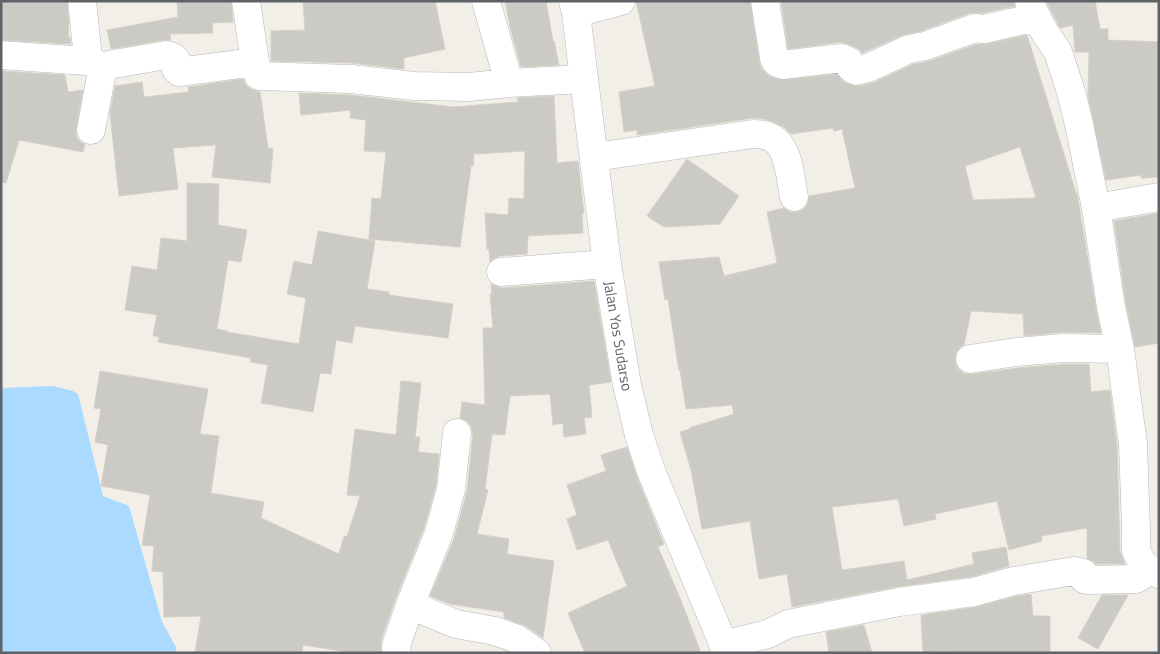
<svg xmlns="http://www.w3.org/2000/svg" width="1160" height="654" font-family="'Titillium Web',sans-serif">
<rect width="100%" height="100%" fill="#f1efe8"/>
<path fill="#aadaff" d="M 53,386 L 73,391 L 78,394 L 103,496 L 129,506 L 162,622 L 176,647 L 176,653 L 1,653 L 1,388 Z"/>
<path fill="#cccac5" stroke="#d6d1c6" fill-rule="evenodd" d="M 1,1 L 67,1 L 69,23 L 68,37 L 70,37 L 71,44 L 1,40 Z
M 177,1 L 231,1 L 233,22 L 212,23 L 213,33 L 170,34 L 171,40 L 163,40 L 111,49 L 107,30 L 178,17 Z
M 303,1 L 435,1 L 445,49 L 404,58 L 404,69 L 352,63 L 271,61 L 271,31 L 305,30 Z
M 505,1 L 546,1 L 553,42 L 554,41 L 559,65 L 521,67 L 510,27 Z
M 636,1 L 750,1 L 760,65 L 762,69 L 769,76 L 776,79 L 783,80 L 837,74 L 842,81 L 848,84 L 860,86 L 875,82 L 914,64 L 930,61 L 977,44 L 987,44 L 1027,35 L 1076,193 L 1077,193 L 1096,309 L 1101,333 L 1063,332 L 1024,336 L 1023,314 L 971,311 L 964,345 L 960,347 L 956,353 L 955,362 L 958,369 L 965,374 L 972,374 L 1018,368 L 1064,364 L 1089,364 L 1091,392 L 1110,390 L 1117,445 L 1120,551 L 1125,564 L 1095,564 L 1094,562 L 1087,558 L 1087,528 L 1041,536 L 1042,541 L 1009,550 L 997,501 L 935,514 L 936,519 L 904,526 L 898,499 L 832,507 L 842,570 L 904,561 L 907,580 L 974,564 L 972,553 L 1006,547 L 1009,566 L 971,577 L 896,587 L 792,607 L 787,574 L 759,579 L 750,521 L 702,529 L 691,470 L 680,432 L 690,429 L 689,428 L 734,414 L 732,405 L 686,409 L 680,370 L 679,371 L 668,299 L 665,300 L 659,262 L 719,257 L 724,276 L 777,263 L 767,212 L 784,208 L 789,212 L 797,212 L 804,209 L 808,203 L 809,196 L 855,188 L 842,129 L 834,131 L 833,128 L 791,134 L 784,127 L 774,122 L 764,119 L 753,118 L 637,135 L 637,130 L 624,132 L 619,92 L 655,86 ZM 1020,147 L 1036,198 L 973,200 L 965,166 Z
M 781,1 L 1014,1 L 1015,6 L 983,13 L 970,13 L 921,31 L 903,35 L 862,53 L 860,50 L 855,47 L 848,44 L 841,42 L 788,49 Z
M 1046,1 L 1095,1 L 1100,29 L 1108,29 L 1108,40 L 1159,42 L 1159,177 L 1141,178 L 1141,175 L 1106,180 L 1088,96 L 1089,52 L 1075,52 L 1073,25 L 1060,28 Z
M 1,71 L 65,75 L 68,92 L 83,90 L 76,128 L 76,136 L 80,142 L 85,144 L 83,152 L 19,140 L 6,183 L 1,182 Z
M 243,79 L 246,85 L 251,89 L 260,92 L 268,148 L 273,149 L 270,183 L 212,177 L 216,145 L 173,148 L 178,189 L 119,196 L 110,113 L 115,86 L 142,82 L 144,97 L 189,92 L 188,87 Z
M 299,93 L 350,95 L 453,107 L 518,102 L 517,98 L 554,96 L 557,163 L 578,161 L 584,213 L 582,213 L 583,233 L 528,236 L 527,254 L 500,256 L 493,259 L 490,262 L 489,249 L 487,249 L 485,213 L 508,215 L 509,198 L 524,199 L 525,151 L 474,154 L 473,166 L 471,166 L 460,247 L 369,239 L 372,198 L 381,199 L 386,152 L 364,151 L 366,120 L 350,118 L 351,110 L 301,115 Z
M 687,159 L 739,196 L 720,224 L 664,227 L 647,216 Z
M 187,183 L 219,184 L 218,225 L 247,230 L 241,262 L 228,260 L 217,329 L 228,331 L 227,332 L 299,344 L 306,298 L 287,294 L 294,261 L 312,265 L 318,231 L 375,241 L 367,289 L 389,292 L 389,295 L 453,304 L 448,338 L 355,326 L 352,343 L 336,340 L 331,374 L 320,373 L 313,412 L 261,403 L 268,365 L 250,362 L 251,358 L 158,342 L 159,337 L 153,336 L 157,315 L 125,310 L 132,266 L 157,270 L 161,238 L 187,241 Z
M 1159,213 L 1159,343 L 1135,347 L 1126,304 L 1114,221 Z
M 594,281 L 611,382 L 589,385 L 592,417 L 584,418 L 586,434 L 564,437 L 563,423 L 553,425 L 550,394 L 510,396 L 505,435 L 492,434 L 485,489 L 488,490 L 477,534 L 509,539 L 507,554 L 554,561 L 543,638 L 526,626 L 504,618 L 504,612 L 450,604 L 430,596 L 454,539 L 467,491 L 473,434 L 471,426 L 467,421 L 460,418 L 462,402 L 485,405 L 483,328 L 493,328 L 490,294 L 492,294 L 491,284 L 495,286 L 502,288 Z
M 100,371 L 208,389 L 200,434 L 219,436 L 211,493 L 264,502 L 261,518 L 339,554 L 344,536 L 347,537 L 360,496 L 347,495 L 355,429 L 396,435 L 401,381 L 421,383 L 415,437 L 420,437 L 418,452 L 439,454 L 436,486 L 424,528 L 395,600 L 381,641 L 381,653 L 354,653 L 303,645 L 302,653 L 195,653 L 201,616 L 164,617 L 163,572 L 152,571 L 154,546 L 142,545 L 150,495 L 101,486 L 108,445 L 95,442 L 101,409 L 94,408 Z
M 627,447 L 637,477 L 664,544 L 658,547 L 680,598 L 701,653 L 585,653 L 568,613 L 627,586 L 608,540 L 577,550 L 567,519 L 577,515 L 567,485 L 606,471 L 601,455 Z
M 1031,594 L 1033,616 L 1050,616 L 1050,653 L 953,653 L 953,651 L 923,653 L 921,615 L 976,607 L 1017,596 Z
M 1102,595 L 1128,595 L 1098,649 L 1078,638 Z
M 864,625 L 872,653 L 829,653 L 826,632 Z"/>
<g fill="none" stroke-linecap="round" stroke-linejoin="round">
<defs>
<path id="street" d="M 82,1 L 87,48 L 87,61 L 103,66 L 91,130
M 246,1 L 255,62
M 486,1 L 509,83
M 765,1 L 774,58 L 776,62 L 782,65 L 842,58 L 849,61 L 851,68 L 856,71 L 868,68 L 909,49 L 925,46 L 975,28 L 984,29 L 1037,17
M 1029,1 L 1042,28 L 1058,52 L 1071,92 L 1079,124 L 1096,208 L 1111,307 L 1120,349 L 1133,444 L 1136,528 L 1136,551 L 1143,564 L 1151,570 L 1159,574
M 576,13 L 621,1
M 1,55 L 87,61
M 103,66 L 166,55 L 173,57 L 176,60 L 176,69 L 179,72 L 255,62 L 258,75 L 260,76 L 351,79 L 414,86 L 469,87 L 509,83 L 584,79
M 595,157 L 753,134 C 761,134 770,135 776,141 C 789,151 791,181 794,197
M 1096,208 L 1159,197
M 501,272 L 607,264
M 970,359 L 1016,352 L 1063,348 L 1120,349
M 410,605 L 439,533 L 451,489 L 457,433
M 723,645 L 768,634 L 788,624 L 899,602 L 974,592 L 1014,581 L 1074,571 L 1083,573 L 1084,579 L 1086,580 L 1136,579 L 1151,570
M 397,653 L 396,646 L 410,605 L 456,624 L 495,631 L 517,639 L 537,653"/>
<g id="secondary">
<path id="s1" d="M 573,1 L 576,13 L 584,79 L 607,264 L 627,385 L 639,435 L 651,471 L 727,653"/>
</g>
</defs>
<use href="#street" stroke="#b5b8bc" stroke-width="29"/>
<use href="#secondary" stroke="#b6babf" stroke-width="29"/>
<use href="#street" stroke="#fff" stroke-width="28"/>
<use href="#secondary" stroke="#fff" stroke-width="28"/>
</g>
<g text-anchor="middle" dominant-baseline="central" stroke-width="4" stroke-linejoin="round" paint-order="stroke">
<g font-size="15" fill="#5f6368" stroke="#fff">
<text stroke="none"><textPath href="#s1" startOffset="338">Jalan Yos Sudarso</textPath></text>
</g>
</g>
<rect width="1160" height="654" fill="none" stroke="#5f6368" stroke-width="5"/>
</svg>
